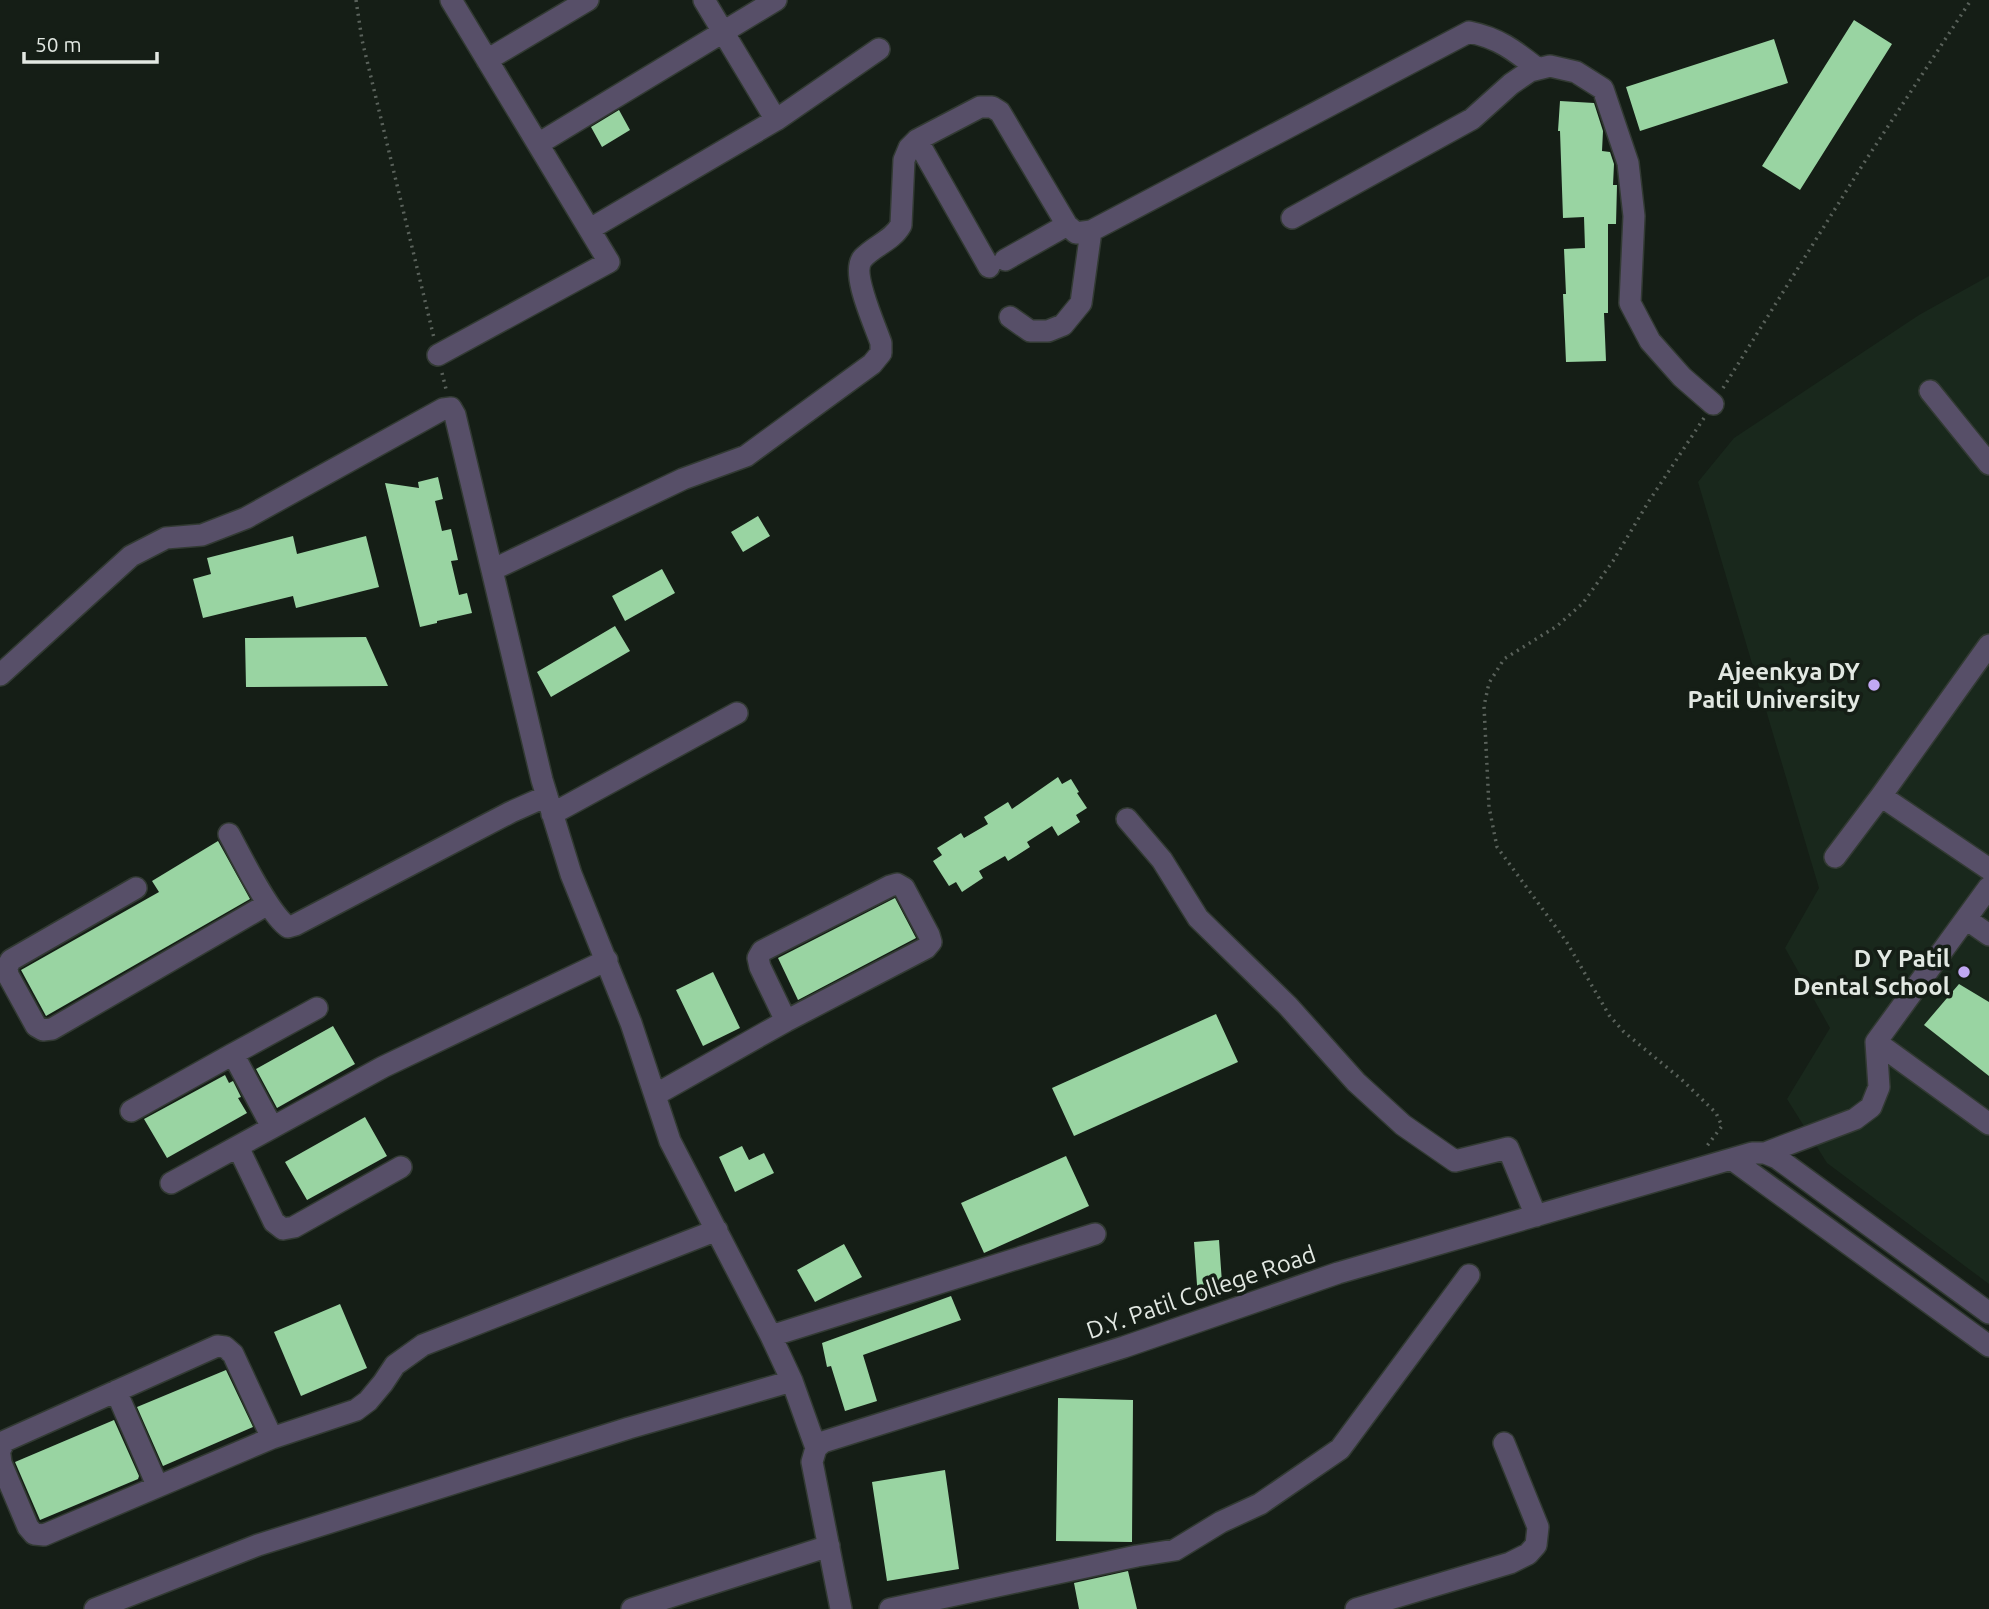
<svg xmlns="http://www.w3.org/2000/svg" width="1989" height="1609" font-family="Ubuntu,sans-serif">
<rect width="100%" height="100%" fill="#151e16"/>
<path fill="#19281c" d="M 1989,276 L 1989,1284 L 1827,1163 L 1787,1099 L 1830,1028 L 1785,948 L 1819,888 L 1698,482 L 1734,438 L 1919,315 Z"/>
<path fill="#99d4a2" d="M 1854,20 L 1892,44 L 1800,190 L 1762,166 Z
M 1774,39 L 1788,83 L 1640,131 L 1626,87 Z
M 1560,101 L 1594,103 L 1603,131 L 1602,151 L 1610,152 L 1614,164 L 1613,185 L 1617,185 L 1616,224 L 1608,224 L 1608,313 L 1604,313 L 1606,361 L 1566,362 L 1563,294 L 1566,294 L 1564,249 L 1585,248 L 1584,217 L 1563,218 L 1560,131 L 1558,131 Z
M 619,110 L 630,130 L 602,147 L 591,127 Z
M 438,477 L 443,499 L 435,501 L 442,531 L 451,529 L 458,560 L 451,561 L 459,595 L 467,593 L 472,613 L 437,621 L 437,623 L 420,627 L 385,483 L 419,488 L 418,482 Z
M 758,516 L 770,536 L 743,552 L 731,532 Z
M 293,536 L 297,554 L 366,536 L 379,587 L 296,608 L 293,596 L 203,618 L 193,579 L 211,574 L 207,558 Z
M 662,569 L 675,593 L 625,621 L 612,596 Z
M 615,626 L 630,651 L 551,697 L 537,672 Z
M 366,637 L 388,686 L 246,687 L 245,638 Z
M 1058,777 L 1062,784 L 1071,779 L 1079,792 L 1077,793 L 1087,808 L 1076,815 L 1080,822 L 1058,836 L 1052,826 L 1027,842 L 1030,847 L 1008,861 L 1005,856 L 979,871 L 983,878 L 962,892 L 956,882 L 949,886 L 933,861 L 942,855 L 937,848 L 961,833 L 964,838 L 988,824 L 984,817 L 1008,802 L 1012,809 Z
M 218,841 L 250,899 L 46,1016 L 21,970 L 159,892 L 152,881 Z
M 895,898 L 916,938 L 798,1000 L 778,958 Z
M 713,972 L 740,1028 L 703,1046 L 676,990 Z
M 1959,984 L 1989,1002 L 1989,1076 L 1924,1025 Z
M 1216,1014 L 1238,1062 L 1074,1136 L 1052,1088 Z
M 333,1026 L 355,1064 L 277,1108 L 256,1069 Z
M 225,1075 L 229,1083 L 233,1081 L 241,1097 L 238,1098 L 247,1113 L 167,1158 L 144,1119 Z
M 365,1117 L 387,1156 L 307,1200 L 285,1162 Z
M 742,1146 L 749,1160 L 764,1153 L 774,1173 L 735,1192 L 719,1157 Z
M 1066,1156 L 1089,1206 L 984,1253 L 961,1203 Z
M 1219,1240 L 1223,1297 L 1198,1299 L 1194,1242 Z
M 844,1244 L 862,1277 L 815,1302 L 797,1270 Z
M 951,1296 L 961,1320 L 863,1355 L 877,1401 L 845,1411 L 831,1366 L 827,1367 L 822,1343 Z
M 340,1304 L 367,1368 L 301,1396 L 274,1332 Z
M 226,1370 L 253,1427 L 163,1466 L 137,1407 Z
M 1058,1398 L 1133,1400 L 1132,1542 L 1056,1541 Z
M 114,1420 L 139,1476 L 138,1479 L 40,1520 L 15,1462 Z
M 945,1470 L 959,1569 L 887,1581 L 872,1482 Z
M 1128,1571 L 1137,1609 L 1079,1609 L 1074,1583 Z"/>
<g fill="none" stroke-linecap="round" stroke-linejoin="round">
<defs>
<path id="minor" d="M 487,60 L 588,0
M 776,120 L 879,49
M 917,140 L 989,267
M 538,144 L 776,0
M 1292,218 L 1472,119 L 1511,84 L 1530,71 L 1550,66 L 1576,72 L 1603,89 L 1628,163 L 1634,216 L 1630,303 L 1650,341 L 1682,377 L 1713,404
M 590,229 L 776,120 L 704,0
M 1005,260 L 1067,225
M 1010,317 L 1030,331 L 1048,331 L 1063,325 L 1081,303 L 1091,231
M 438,355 L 609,262 L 451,0
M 1930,391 L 1989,464
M 492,570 L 683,479 L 746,456 L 872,364 L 881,353 L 881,343 C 875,325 850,272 863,258 C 875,245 892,241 901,225 L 904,160 L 909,148 L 917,140 L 980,107 L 992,107 L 1000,112 L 1067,225 L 1076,233 L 1091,231 L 1469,32 C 1499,38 1515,51 1538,69
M 1989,645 L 1881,796 L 1989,869
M 0,675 L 131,556 L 166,538 L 202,535 L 246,518 L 443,409 L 451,408 L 455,415 L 542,780 L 571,874 L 631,1023 L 670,1141 L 771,1336 L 792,1381 L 816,1448
M 552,814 L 737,713
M 1127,819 L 1162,860 L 1198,918 L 1288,1006 L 1356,1082 L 1403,1125 L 1455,1161 L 1508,1148 L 1536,1216
M 229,834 C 241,856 269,914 288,927 L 295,925 L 511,812 L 547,796
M 1835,857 L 1881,796
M 136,888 L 11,960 L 7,967 L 8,975 L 36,1026 L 43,1030 L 52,1029 L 268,904
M 1966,919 L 1989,935
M 1876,1042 L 1989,1124
M 655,1095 L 786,1021 L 926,948 L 931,942 L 929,935 L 904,888 L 897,884 L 890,886 L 762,951 L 758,958 L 760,967 L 786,1021
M 131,1111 L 233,1054
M 272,1127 L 233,1054 L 317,1008
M 238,1147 L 274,1222 L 283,1229 L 294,1227 L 401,1167
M 1765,1153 L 1777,1158 L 1989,1313
M 1733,1160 L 1989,1346
M 171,1183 L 383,1067 L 607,960
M 771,1336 L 1095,1234
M 116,1391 L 157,1485
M 0,1450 L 5,1441 L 217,1346 L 225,1347 L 233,1354 L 272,1438
M 0,1455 L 1,1463 L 28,1527 L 34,1534 L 44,1535 L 272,1438 L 356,1410 L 368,1401 L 383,1383 L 395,1365 L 423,1345 L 717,1230
M 95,1609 L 258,1545 L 629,1428 L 792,1381
M 632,1609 L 829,1546
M 841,1609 L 812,1462 L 816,1448 L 823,1442 L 1124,1347 L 1338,1273 L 1752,1153 L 1765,1153 L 1855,1119 L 1871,1107 L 1879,1087 L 1876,1042 L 1989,887
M 890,1609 L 1137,1556 L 1175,1550 L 1221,1522 L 1260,1504 L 1340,1449 L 1469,1275
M 1356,1609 L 1510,1563 L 1528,1554 L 1536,1545 L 1538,1527 L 1504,1443"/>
</defs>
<use href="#minor" stroke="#323a33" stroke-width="24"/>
<path stroke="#5a625b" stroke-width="3.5" stroke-dasharray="2 5" stroke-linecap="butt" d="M 356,0 L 362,40 L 434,338
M 442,373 L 446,389
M 1723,388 L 1860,169 L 1971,0
M 1704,418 L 1649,501 L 1613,561 L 1583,603 L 1557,626 L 1504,659 L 1489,683 L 1484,706 L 1489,807 L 1497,847 L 1566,941 L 1609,1015 L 1624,1032 L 1681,1079 L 1716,1113 L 1722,1126 L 1707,1146"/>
<use href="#minor" stroke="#574f68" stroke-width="21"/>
</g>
<g fill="#c1a8f3" stroke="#151e16" stroke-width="2.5">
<circle cx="1874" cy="685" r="7"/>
<circle cx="1964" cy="972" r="7"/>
</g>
<g text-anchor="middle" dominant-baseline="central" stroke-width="7" stroke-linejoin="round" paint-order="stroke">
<g font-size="24" font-weight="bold" fill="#e2e8e2" stroke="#151e16" text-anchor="end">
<text x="1860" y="671">Ajeenkya DY<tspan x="1860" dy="28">Patil University</tspan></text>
<text x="1950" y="958">D Y Patil<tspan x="1950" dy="28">Dental School</tspan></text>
</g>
<g font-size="24" fill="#e2e8e2" stroke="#151e16">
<text transform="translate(1201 1292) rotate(-19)">D.Y. Patil College Road</text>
</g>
</g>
<path d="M24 52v10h133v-10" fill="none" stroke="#e2e8e2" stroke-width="3.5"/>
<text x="35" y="52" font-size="21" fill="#e2e8e2" stroke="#151e16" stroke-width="5" paint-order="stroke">50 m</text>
</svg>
